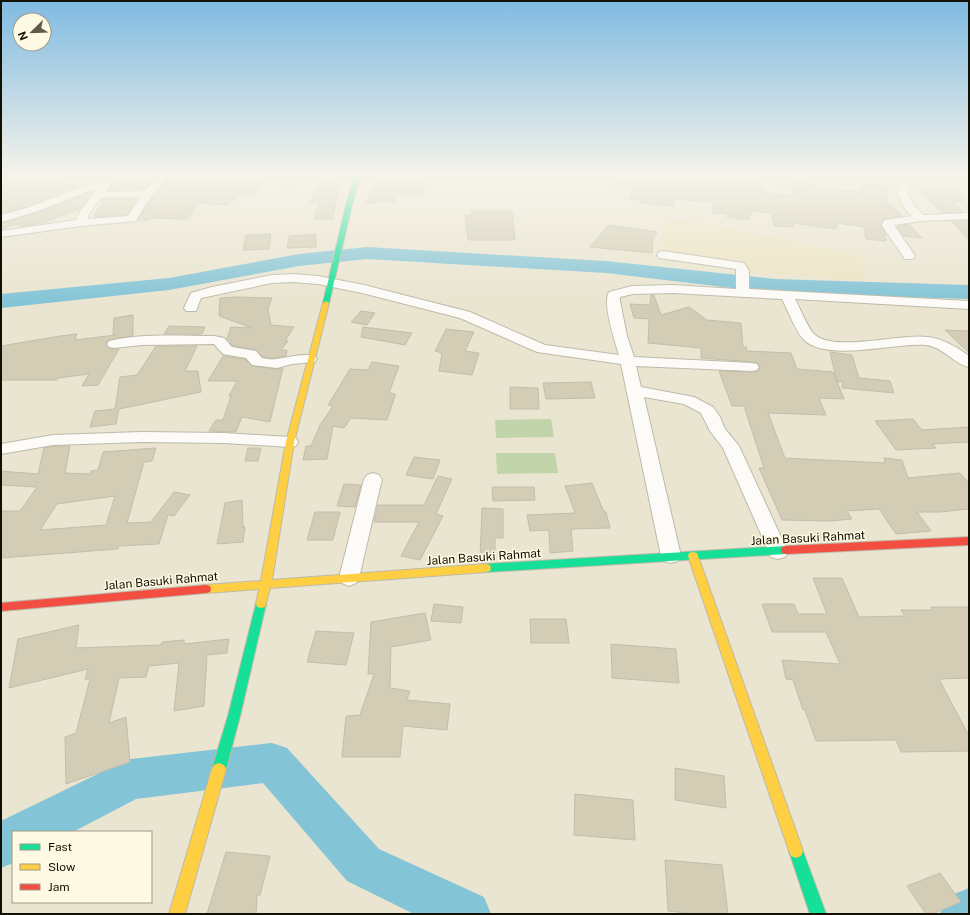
<svg xmlns="http://www.w3.org/2000/svg" width="970" height="915" font-family="'Public Sans',sans-serif">
<rect width="100%" height="100%" fill="#eae5d0"/>
<path fill="#ece4c2" d="M 666,217 L 784,239 L 836,250 L 863,258 L 865,281 L 740,271 L 658,257 Z"/>
<path fill="#c2d5aa" d="M 551,419 L 554,437 L 496,438 L 495,420 Z
M 496,453 L 555,453 L 558,473 L 497,474 Z"/>
<g fill="none" stroke-linecap="round" stroke-linejoin="round">
<path fill="#83c4d6" fill-rule="evenodd" d="M 367,247 L 606,261 L 775,279 L 969,285 L 969,299 L 775,293 L 606,273 L 367,259 L 299,266 L 169,290 L 1,308 L 1,294 L 169,278 L 299,254 Z
M 272,743 L 287,748 L 379,849 L 484,897 L 491,914 L 414,914 L 347,881 L 263,783 L 136,799 L 73,832 L 13,832 L 13,863 L 1,868 L 1,821 L 116,765 L 131,759 Z
M 969,888 L 969,914 L 940,914 L 947,897 Z"/>
</g>
<path fill="#d2cdb4" stroke="#c2beae" fill-rule="evenodd" d="M 12,174 L 32,174 L 73,185 L 81,185 L 27,207 L 1,213 L 1,184 Z
M 140,174 L 157,174 L 144,190 L 109,190 L 119,176 L 138,176 Z
M 170,174 L 185,174 L 182,176 L 250,174 L 249,176 L 261,176 L 260,179 L 267,178 L 254,195 L 239,195 L 228,205 L 198,203 L 187,219 L 150,218 L 149,220 L 138,220 L 146,206 Z
M 327,174 L 343,174 L 332,219 L 314,219 L 319,202 L 310,202 L 322,176 L 327,176 Z
M 391,174 L 427,174 L 422,195 L 395,194 L 396,201 L 365,203 L 378,180 L 388,181 Z
M 615,174 L 693,174 L 719,176 L 719,174 L 731,174 L 735,178 L 762,180 L 765,193 L 793,196 L 792,174 L 813,176 L 813,184 L 817,185 L 817,188 L 861,192 L 862,183 L 888,186 L 887,204 L 891,204 L 902,216 L 883,220 L 881,226 L 886,234 L 884,234 L 886,241 L 866,239 L 864,227 L 837,223 L 836,229 L 792,223 L 793,227 L 774,226 L 772,213 L 751,211 L 749,220 L 727,217 L 728,214 L 713,213 L 713,202 L 674,199 L 674,206 L 640,203 L 640,200 L 629,199 L 632,189 L 612,187 Z
M 916,187 L 940,190 L 949,198 L 944,187 L 959,188 L 964,201 L 952,201 L 963,212 L 942,213 Z
M 94,191 L 80,209 L 42,223 L 22,226 L 16,224 L 1,229 L 1,223 L 36,213 Z
M 102,199 L 137,199 L 127,215 L 93,217 L 104,200 L 100,201 Z
M 471,211 L 512,211 L 515,240 L 468,240 L 465,215 L 472,215 Z
M 969,220 L 969,240 L 951,221 Z
M 909,224 L 922,238 L 903,236 L 897,226 Z
M 609,225 L 657,232 L 653,239 L 652,253 L 590,247 Z
M 271,234 L 269,249 L 243,250 L 246,235 Z
M 316,234 L 316,247 L 287,248 L 289,236 Z
M 651,295 L 654,295 L 661,315 L 689,307 L 707,320 L 741,323 L 743,347 L 746,347 L 747,351 L 791,353 L 797,369 L 833,372 L 844,399 L 819,398 L 826,415 L 768,413 L 785,458 L 885,463 L 884,458 L 902,460 L 908,478 L 960,473 L 969,483 L 969,509 L 940,512 L 917,512 L 931,531 L 896,534 L 879,509 L 847,511 L 852,519 L 830,521 L 782,520 L 759,468 L 764,468 L 744,406 L 732,406 L 719,371 L 752,372 L 758,371 L 760,366 L 757,363 L 752,362 L 701,358 L 701,348 L 648,343 L 649,319 L 634,318 L 630,304 L 650,305 Z
M 235,297 L 272,298 L 268,309 L 271,325 L 294,327 L 285,341 L 288,341 L 281,350 L 287,350 L 286,356 L 273,358 L 263,357 L 256,350 L 233,346 L 230,343 L 231,341 L 227,339 L 231,327 L 252,328 L 219,316 L 220,298 Z
M 361,311 L 375,313 L 367,325 L 351,322 Z
M 133,315 L 133,336 L 109,340 L 106,343 L 109,348 L 119,349 L 98,385 L 82,386 L 89,374 L 58,378 L 57,380 L 1,380 L 1,346 L 60,336 L 77,334 L 75,340 L 116,335 L 113,335 L 114,318 Z
M 169,326 L 205,327 L 202,334 L 164,334 Z
M 363,327 L 412,333 L 405,345 L 361,337 Z
M 446,329 L 474,332 L 465,351 L 479,353 L 472,375 L 439,371 L 442,353 L 435,351 Z
M 945,330 L 969,331 L 969,353 Z
M 156,346 L 197,346 L 185,371 L 198,371 L 201,392 L 119,409 L 116,424 L 90,427 L 95,411 L 115,409 L 120,377 L 137,375 Z
M 830,352 L 852,355 L 859,378 L 890,381 L 894,393 L 842,388 L 843,382 L 837,382 Z
M 223,356 L 245,359 L 252,366 L 277,369 L 283,368 L 270,422 L 242,417 L 236,432 L 209,431 L 216,420 L 223,420 L 231,396 L 229,396 L 237,381 L 208,381 Z
M 372,362 L 399,366 L 389,393 L 395,394 L 395,396 L 387,420 L 351,418 L 344,428 L 333,426 L 327,459 L 303,460 L 306,446 L 311,446 L 320,425 L 333,406 L 328,405 L 350,369 L 368,370 Z
M 591,382 L 595,398 L 546,399 L 543,383 Z
M 510,387 L 538,388 L 539,409 L 510,409 Z
M 913,419 L 922,430 L 969,427 L 969,442 L 932,444 L 936,448 L 896,450 L 875,421 Z
M 53,446 L 70,446 L 65,473 L 90,474 L 91,471 L 98,470 L 103,452 L 156,448 L 152,461 L 144,462 L 127,523 L 151,522 L 174,492 L 190,495 L 174,516 L 168,515 L 159,544 L 119,546 L 118,549 L 1,558 L 1,511 L 20,511 L 37,487 L 1,485 L 1,471 L 38,474 L 44,448 ZM 115,496 L 106,525 L 40,530 L 57,504 Z
M 248,448 L 261,448 L 258,461 L 245,461 Z
M 414,457 L 440,460 L 433,479 L 406,475 Z
M 438,476 L 452,479 L 436,514 L 443,516 L 420,560 L 401,556 L 419,522 L 374,522 L 378,505 L 424,505 Z
M 592,483 L 604,512 L 606,512 L 610,528 L 571,529 L 573,551 L 550,553 L 549,530 L 530,531 L 527,515 L 575,513 L 565,486 Z
M 344,484 L 361,485 L 355,507 L 337,506 Z
M 492,487 L 534,487 L 535,500 L 493,501 Z
M 242,500 L 243,527 L 245,527 L 243,542 L 217,544 L 225,503 Z
M 482,508 L 503,509 L 503,538 L 495,538 L 495,556 L 480,557 Z
M 315,512 L 340,512 L 333,540 L 307,540 Z
M 813,578 L 842,578 L 859,617 L 905,616 L 901,610 L 932,610 L 931,607 L 969,607 L 969,678 L 939,679 L 969,736 L 969,751 L 901,752 L 896,740 L 816,741 L 805,710 L 803,710 L 793,680 L 786,679 L 782,660 L 840,664 L 826,632 L 772,632 L 762,604 L 794,604 L 798,614 L 827,614 Z
M 434,604 L 463,607 L 461,623 L 431,621 Z
M 425,613 L 431,640 L 391,647 L 390,688 L 410,691 L 407,700 L 450,704 L 447,730 L 403,726 L 400,757 L 342,757 L 346,716 L 360,715 L 374,674 L 368,674 L 371,622 Z
M 530,619 L 566,619 L 569,643 L 531,643 Z
M 79,625 L 76,648 L 161,645 L 162,642 L 184,640 L 184,644 L 229,639 L 227,653 L 207,655 L 204,706 L 174,711 L 179,663 L 149,666 L 146,677 L 119,678 L 109,723 L 126,717 L 130,762 L 66,784 L 65,737 L 76,733 L 90,679 L 85,679 L 88,669 L 9,688 L 18,639 Z
M 316,631 L 354,633 L 346,665 L 307,662 Z
M 611,644 L 676,649 L 679,683 L 612,678 Z
M 675,768 L 724,776 L 726,808 L 675,800 Z
M 575,794 L 633,800 L 635,840 L 574,835 Z
M 226,852 L 270,856 L 260,895 L 257,895 L 256,914 L 207,914 Z
M 665,860 L 722,865 L 728,914 L 695,914 L 668,911 Z
M 940,873 L 961,902 L 932,914 L 926,914 L 907,886 Z"/>
<g fill="none" stroke-linecap="round" stroke-linejoin="round">
<defs>
<path id="street" d="M 108,174 L 118,174 L 106,192 L 145,191 L 159,174 L 169,174 L 145,205 L 136,221 L 81,226 L 1,237 L 1,231 L 76,220 L 81,210 L 99,187 L 35,212 L 1,222 L 1,215 L 27,208 L 106,177 ZM 140,197 L 128,216 L 87,219 L 90,212 L 101,198 Z
M 281,174 L 291,174 L 294,183 L 293,185 L 285,185 Z
M 772,174 L 782,174 L 787,184 L 786,186 L 778,186 Z
M 907,174 L 917,174 L 906,191 L 915,207 L 924,215 L 969,213 L 969,219 L 921,221 L 894,225 L 915,256 L 913,259 L 905,259 L 882,226 L 884,220 L 912,216 L 905,209 L 896,191 Z
M 663,251 L 744,263 L 749,271 L 749,289 L 969,301 L 969,309 L 795,299 C 800,308 808,328 814,334 C 833,353 901,333 928,337 C 943,339 957,347 969,356 L 969,367 C 954,364 943,347 926,345 C 895,342 826,363 803,339 C 796,331 787,309 782,299 L 673,293 L 633,294 L 620,297 L 620,301 L 627,336 L 634,357 L 752,363 L 757,364 L 759,367 L 757,370 L 752,371 L 636,366 L 641,387 L 694,397 L 713,407 L 720,417 L 725,429 L 739,446 L 788,552 L 785,557 L 778,559 L 771,557 L 723,448 L 710,431 L 701,413 L 684,404 L 644,397 L 681,556 L 678,561 L 671,563 L 664,561 L 661,556 L 621,364 L 537,352 L 460,318 L 362,293 L 318,284 L 293,282 L 272,283 L 201,298 L 196,311 L 186,311 L 184,308 L 191,293 L 212,287 L 272,275 L 293,274 L 318,276 L 364,285 L 470,312 L 545,345 L 619,355 C 615,342 602,303 609,292 L 632,286 L 673,285 L 736,289 L 736,269 L 659,258 L 657,255 L 659,252 Z
M 214,336 L 224,338 L 232,347 L 256,351 L 262,358 C 267,359 272,360 277,359 C 290,357 302,353 315,356 L 317,359 L 315,362 L 292,364 L 277,368 L 252,365 L 246,358 L 223,354 L 214,344 L 142,345 L 114,348 L 109,347 L 107,344 L 109,341 C 142,333 180,336 214,336 Z
M 142,432 L 224,433 L 290,437 L 296,438 L 298,442 L 296,446 L 290,447 L 224,443 L 142,442 L 53,445 L 1,454 L 1,444 L 53,435 Z
M 373,473 L 379,475 L 382,479 L 359,578 L 356,583 L 349,586 L 342,583 L 339,578 L 364,479 L 367,475 Z"/>
<path id="fast" d="M 357,174 L 363,174 L 359,180 L 352,205 L 329,303 L 326,305 L 324,304 L 323,303 L 346,205 L 353,180 Z
M 786,546 L 790,547 L 791,550 L 790,553 L 786,554 L 486,572 L 482,571 L 481,568 L 482,565 L 486,564 Z
M 261,600 L 265,601 L 266,604 L 240,716 L 226,769 L 224,773 L 219,775 L 214,773 L 212,769 L 228,716 L 256,604 L 257,601 Z
M 796,844 L 801,846 L 826,914 L 810,914 L 789,851 L 791,846 Z"/>
<path id="slow" d="M 326,301 L 329,303 L 294,442 L 272,580 L 486,564 L 490,565 L 491,568 L 490,571 L 486,572 L 270,588 L 265,607 L 261,608 L 257,607 L 256,604 L 259,589 L 206,593 L 202,592 L 201,589 L 202,586 L 206,585 L 261,581 L 286,442 L 323,303 Z
M 693,552 L 697,553 L 698,556 L 803,851 L 801,856 L 796,858 L 791,856 L 789,851 L 688,556 L 689,553 Z
M 219,763 L 224,765 L 226,769 L 185,914 L 169,914 L 212,769 L 214,765 Z"/>
<path id="jam" d="M 969,537 L 969,545 L 786,554 L 782,553 L 781,550 L 782,547 L 786,546 Z
M 206,585 L 210,586 L 211,589 L 210,592 L 206,593 L 1,611 L 1,603 Z"/>
</defs>
<use href="#street" stroke="#bdbaa9" stroke-width="2"/>
<use href="#fast" stroke="#bdbaa9" stroke-width="2"/>
<use href="#slow" stroke="#bdbaa9" stroke-width="2"/>
<use href="#jam" stroke="#bdbaa9" stroke-width="2"/>
<use href="#street" fill="#fcfbf8" fill-rule="evenodd"/>
<use href="#fast" fill="#16e098" fill-rule="evenodd"/>
<use href="#slow" fill="#ffcf43" fill-rule="evenodd"/>
<use href="#jam" fill="#f24e42" fill-rule="evenodd"/>
</g>
<linearGradient id="sky" x2="0" y2="1"><stop stop-color="#7fbae1"/><stop offset="0.58" stop-color="#f6f3ea"/><stop offset="1" stop-color="#f6f3ea" stop-opacity="0"/></linearGradient>
<rect width="970" height="302" fill="url(#sky)"/>
<g text-anchor="middle" dominant-baseline="central" stroke-width="3" stroke-linejoin="round" paint-order="stroke">
<g font-size="12" fill="#120f03" stroke="#fef9e2">
<text transform="translate(808 538) rotate(-3)">Jalan Basuki Rahmat</text>
<text transform="translate(484 557) rotate(-4)">Jalan Basuki Rahmat</text>
<text transform="translate(161 581) rotate(-5)">Jalan Basuki Rahmat</text>
</g>
</g>
<rect width="970" height="915" fill="none" stroke="#120f03" stroke-width="4"/>
<rect x="12" y="831" width="140" height="72" fill="#fef9e2" stroke="#a09b89"/>
<rect x="20" y="844" width="20" height="6" fill="#16e098" stroke="#a09b89"/>
<text x="48" y="851" font-size="12" fill="#120f03">Fast</text>
<rect x="20" y="864" width="20" height="6" fill="#ffcf43" stroke="#a09b89"/>
<text x="48" y="871" font-size="12" fill="#120f03">Slow</text>
<rect x="20" y="884" width="20" height="6" fill="#f24e42" stroke="#a09b89"/>
<text x="48" y="891" font-size="12" fill="#120f03">Jam</text>
<g transform="translate(32 32) rotate(247)"><circle r="19" fill="#fef9e2" stroke="#a09b89"/>
<path d="M0-3L7 15L0 10L-7 15Z" fill="#5e5a4b"/>
<text y="-6" font-size="11" font-weight="bold" text-anchor="middle" fill="#120f03">N</text>
</g>
</svg>
